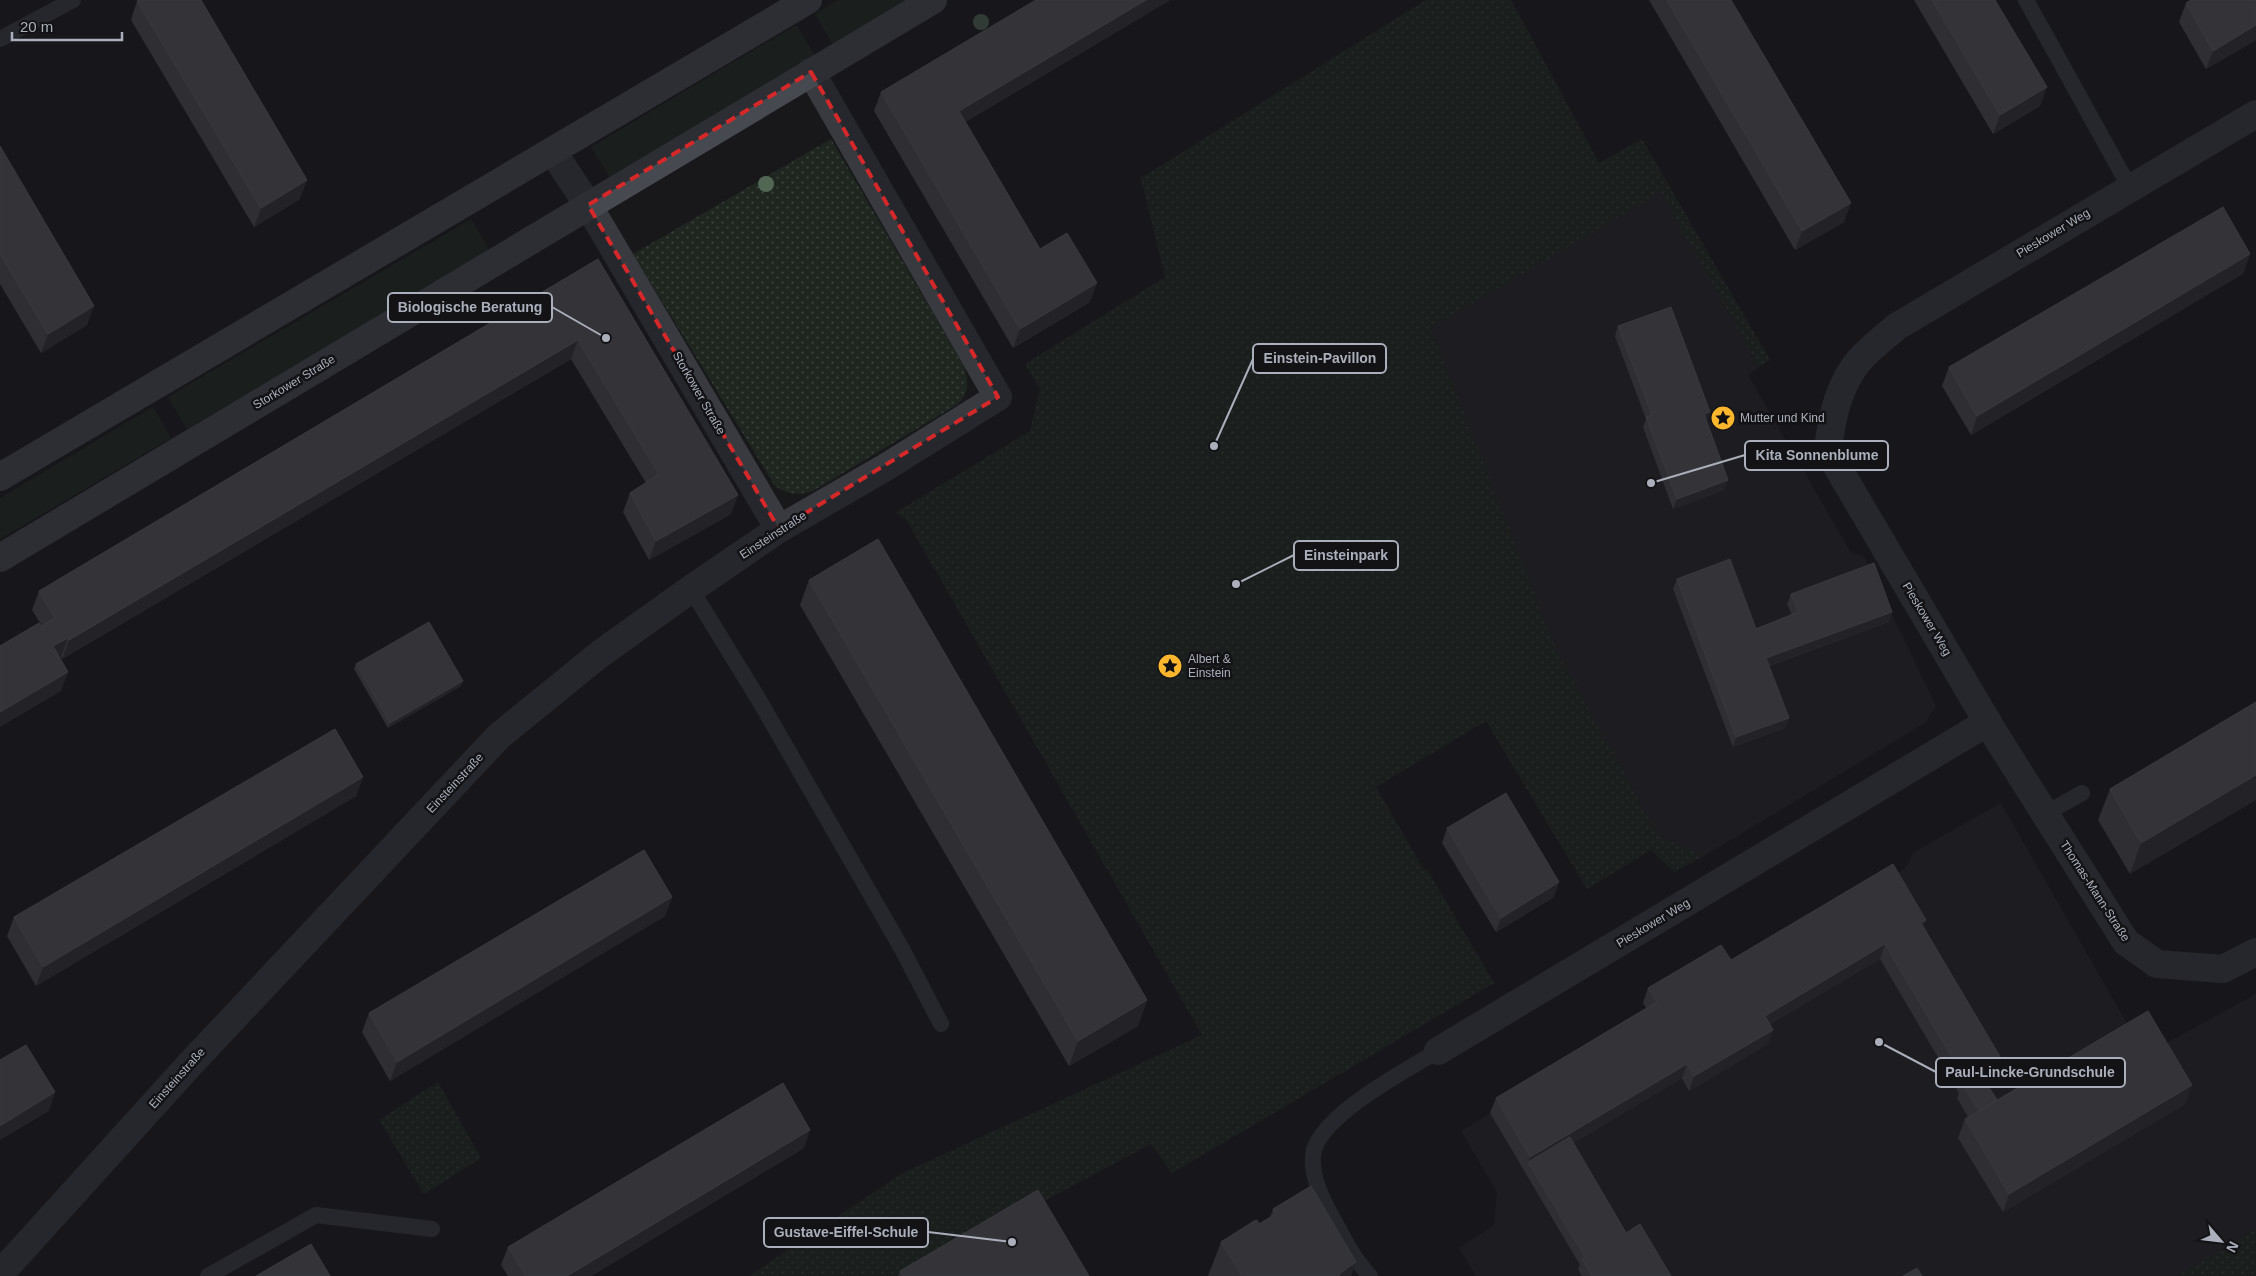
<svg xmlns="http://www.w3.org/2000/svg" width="2256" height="1276" font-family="Helvetica,sans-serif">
<defs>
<pattern id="park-dots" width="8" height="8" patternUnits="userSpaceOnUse" patternTransform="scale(1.25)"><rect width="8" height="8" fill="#1e261f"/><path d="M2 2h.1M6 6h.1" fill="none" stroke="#3c433e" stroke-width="1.8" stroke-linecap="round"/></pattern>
</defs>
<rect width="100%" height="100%" fill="#18181b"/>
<path fill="#242428" d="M 1661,191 L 1759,367 L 1748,375 L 1851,553 L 1864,556 L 1936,706 L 1925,723 L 1704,856 L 1659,836 L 1554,648 L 1431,328 Z
M 2001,803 L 2133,1034 L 2154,1050 L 2256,994 L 2256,1229 L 2177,1276 L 1476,1276 L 1459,1248 L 1494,1225 L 1497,1192 L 1461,1131 L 1901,871 L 1907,866 L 1914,852 Z"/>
<path fill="#1e261f" d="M 838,0 L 920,0 L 836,50 L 815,14 Z
M 796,25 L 818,60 L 613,182 L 591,147 Z
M 471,219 L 490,251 L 187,429 L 168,397 Z
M 153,407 L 171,438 L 0,539 L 0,498 Z"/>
<path fill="url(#park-dots)" d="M 1426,0 L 1511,0 L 1599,163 L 1642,139 L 1770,360 L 1759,367 L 1661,192 L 1431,328 L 1555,648 L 1659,836 L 1704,856 L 1674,872 L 1651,850 L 1587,889 L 1486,721 L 1376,787 L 1424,870 L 1427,869 L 1494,983 L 1172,1173 L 1151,1144 L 1031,1208 L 916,1276 L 749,1276 L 901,1174 L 1202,1035 L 906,519 L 895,513 L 1030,431 L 1040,389 L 1025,364 L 1165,277 L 1141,178 Z
M 831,139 L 965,368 C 968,383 969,393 958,404 L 813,491 C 798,495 788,495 775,486 L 633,254 Z
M 438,1082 L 481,1158 L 424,1194 L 379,1120 Z
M 2256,1229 L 2256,1276 L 2177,1276 Z"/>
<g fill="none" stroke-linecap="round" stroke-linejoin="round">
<path stroke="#393a40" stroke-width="16" d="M 2026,0 L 2130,188
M 0,39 L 73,0
M 691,589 L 759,700 L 902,949 L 941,1024
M 2045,814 L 2082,793
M 208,1276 L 316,1215 L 432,1229
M 1370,1276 C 1353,1258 1343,1237 1331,1215 C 1321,1197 1309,1170 1314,1150 C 1324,1114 1406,1070 1438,1051"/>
<path stroke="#393a40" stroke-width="28" d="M 2256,114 L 1896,327 C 1883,339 1864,352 1854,367 C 1837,392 1831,421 1828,451 L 1994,733 L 2126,942 L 2157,964 L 2223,969 L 2256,952
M 553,152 L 588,205 L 779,529
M 1438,1051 L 1988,722
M 0,1274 L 193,1061 L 499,736 L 600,654 L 691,589 L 779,529 L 886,467 L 998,397 L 811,72"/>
<path stroke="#474950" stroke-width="28" d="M 0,477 L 808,0
M 0,558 L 933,0"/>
</g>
<g fill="#516754">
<circle cx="981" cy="22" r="8"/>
<circle cx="766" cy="184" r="8"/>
</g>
<path fill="#494b50" d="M 1170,0 L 965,122 L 1040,249 L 1090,302 L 1013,348 L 874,111 L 881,92 Z
M 1649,0 L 1731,0 L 1844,222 L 1795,250 Z
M 1914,0 L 1995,0 L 2040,106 L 1993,134 Z
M 2256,0 L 2256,40 L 2206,69 L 2179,22 L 2186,3 Z
M 137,1 L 300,199 L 254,227 L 131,20 Z
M 0,146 L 87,325 L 41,353 L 0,284 Z
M 598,259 L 731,514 L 649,560 L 623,512 L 630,493 L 646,483 L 571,359 L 62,659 L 61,657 L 59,657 L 61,691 L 41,626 L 42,626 L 32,610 L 39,591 Z
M 2244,273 L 1971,435 L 1942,386 L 1949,367 Z
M 1618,326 L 1706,422 L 1728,480 L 1724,490 L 1673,509 L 1643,427 L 1646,419 L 1615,336 Z
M 1677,579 L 1756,629 L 1792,615 L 1787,604 L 1791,594 L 1892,612 L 1889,622 L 1769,666 L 1789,718 L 1785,728 L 1733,747 L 1673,589 Z
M 809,580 L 1147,1000 L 1138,1026 L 1069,1066 L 800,605 Z
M 356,664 L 461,686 L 388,728 L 354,669 Z
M 2256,702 L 2130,874 L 2098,820 L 2110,789 Z
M 363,777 L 356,796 L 36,986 L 7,936 L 14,917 Z
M 1447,828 L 1554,897 L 1496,932 L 1442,843 Z
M 672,897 L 665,916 L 390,1081 L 362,1032 L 369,1013 Z
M 1924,927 L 1997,1075 L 1985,1081 L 1997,1100 L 2192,1085 L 2185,1104 L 2003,1212 L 1958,1138 L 1965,1119 L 1968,1117 L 1957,1098 L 1959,1093 L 1880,959 L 1770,1024 L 1773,1030 L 1768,1044 L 1689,1091 L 1682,1078 L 1573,1143 L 1626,1233 L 1671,1276 L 1582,1276 L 1578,1269 L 1580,1265 L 1490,1113 L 1496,1098 L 1646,1008 L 1643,1003 L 1648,988 L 1731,960 Z
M 804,1148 L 591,1276 L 508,1276 L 501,1265 L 508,1247 Z
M 1273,1209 L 1351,1276 L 1208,1276 L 1221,1242 L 1259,1224 L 1270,1217 Z
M 900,1271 L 1089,1276 L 898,1276 Z"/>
<path fill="#313236" d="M 1146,0 L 1170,0 L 952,130 L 959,111 Z
M 2256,25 L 2256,40 L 2206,69 L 2213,51 Z
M 2047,87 L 2040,106 L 1993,134 L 2000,115 Z
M 307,180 L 300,199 L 254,227 L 261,208 Z
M 1851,203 L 1844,222 L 1795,250 L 1802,231 Z
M 2250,254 L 2244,273 L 1971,435 L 1977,416 Z
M 1097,283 L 1090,302 L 1013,348 L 1020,329 Z
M 94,306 L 87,325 L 41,353 L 48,334 Z
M 578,340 L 571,359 L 62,659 L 69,640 Z
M 1710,412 L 1706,422 L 1704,414 Z
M 1728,480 L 1724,490 L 1673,509 L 1677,499 Z
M 738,495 L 731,514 L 649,560 L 656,541 Z
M 1892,612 L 1889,622 L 1762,668 L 1766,658 Z
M 68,638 L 61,657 L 46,665 L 53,646 Z
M 68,672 L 61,691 L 0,727 L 0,712 Z
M 463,681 L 461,686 L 388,728 L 390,723 Z
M 1789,718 L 1785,728 L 1733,747 L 1736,737 Z
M 2256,775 L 2256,800 L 2130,874 L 2141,843 Z
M 363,777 L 356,796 L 36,986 L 43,967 Z
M 1559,882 L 1554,897 L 1496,932 L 1501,918 Z
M 672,897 L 665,916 L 390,1081 L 397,1062 Z
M 1926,920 L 1921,935 L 1921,923 Z
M 1885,944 L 1880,959 L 1759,1030 L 1765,1016 Z
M 1147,1000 L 1138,1026 L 1069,1066 L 1078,1041 Z
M 1773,1030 L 1768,1044 L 1689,1091 L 1694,1076 Z
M 2002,1060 L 1997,1075 L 1975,1087 L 1980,1073 Z
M 1687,1064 L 1682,1078 L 1532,1167 L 1528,1162 L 1530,1157 Z
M 2192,1085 L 2185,1104 L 2003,1212 L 2009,1194 Z
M 55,1092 L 49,1111 L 0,1140 L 0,1126 Z
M 810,1130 L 804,1148 L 591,1276 L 567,1276 Z
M 1356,1262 L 1351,1276 L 1338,1276 L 1339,1274 Z"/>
<path fill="#54555c" stroke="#61636a" d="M 139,0 L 201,0 L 307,180 L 261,208 L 137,1 Z
M 1036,0 L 1146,0 L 959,111 L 1040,249 L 1067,233 L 1097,283 L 1020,329 L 881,92 Z
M 1667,0 L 1731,0 L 1851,203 L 1802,231 Z
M 1932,0 L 1995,0 L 2047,87 L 2000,115 Z
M 2191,0 L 2256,0 L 2256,25 L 2213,51 L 2186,3 Z
M 0,146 L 94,306 L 48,334 L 0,254 Z
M 2223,207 L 2250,254 L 1977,416 L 1949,367 Z
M 598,259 L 738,495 L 656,541 L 630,493 L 659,474 L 578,340 L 69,640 L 68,638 L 53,646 L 68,672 L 0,712 L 0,646 L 39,623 L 41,626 L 55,618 L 39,591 Z
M 1671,307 L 1710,412 L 1704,414 L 1728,480 L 1677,499 L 1646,417 L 1652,415 L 1618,326 Z
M 878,539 L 1147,1000 L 1078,1041 L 809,580 Z
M 1730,559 L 1756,629 L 1798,612 L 1791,594 L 1874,563 L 1892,612 L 1766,658 L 1789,718 L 1736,737 L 1677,579 Z
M 429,622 L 463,681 L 390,723 L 356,664 Z
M 2256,702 L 2256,775 L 2141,843 L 2110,789 Z
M 335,729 L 363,777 L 43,967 L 14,917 Z
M 1506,793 L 1559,882 L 1501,918 L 1447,828 Z
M 644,850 L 672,897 L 397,1062 L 369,1013 Z
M 1893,864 L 1926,920 L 1921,923 L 2002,1060 L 1980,1073 L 1997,1100 L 1979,1111 L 1963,1084 L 1966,1081 L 1885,944 L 1765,1016 L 1773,1030 L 1694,1076 L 1687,1064 L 1530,1157 L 1496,1098 L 1657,1002 L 1648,988 L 1721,945 L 1731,960 Z
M 2148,1011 L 2192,1085 L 2009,1194 L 1965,1119 Z
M 26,1045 L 55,1092 L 0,1126 L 0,1060 Z
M 783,1083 L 810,1130 L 567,1276 L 526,1276 L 508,1247 Z
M 1570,1137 L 1626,1233 L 1640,1224 L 1671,1276 L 1592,1276 L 1582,1259 L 1585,1257 L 1528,1162 Z
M 1311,1186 L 1356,1262 L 1339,1274 L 1340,1276 L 1242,1276 L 1221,1242 L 1254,1221 L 1257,1220 L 1259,1224 L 1276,1214 L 1273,1209 Z
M 1038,1190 L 1089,1276 L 903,1276 L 900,1271 Z
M 311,1244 L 330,1276 L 256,1276 Z
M 1917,1268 L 1922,1276 L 1903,1276 Z"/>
<path d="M0 0H2256V1276H0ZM 811,72 L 998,397 L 779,529 L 588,205 Z" fill="#18181b" fill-opacity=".55" fill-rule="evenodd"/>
<path fill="none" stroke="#d62828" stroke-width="4" stroke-dasharray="10 6" stroke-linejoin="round" d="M 811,72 L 998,397 L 779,529 L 588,205 Z"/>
<defs>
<symbol id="sight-disc" viewBox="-11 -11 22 22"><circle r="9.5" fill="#feb62d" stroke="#131316"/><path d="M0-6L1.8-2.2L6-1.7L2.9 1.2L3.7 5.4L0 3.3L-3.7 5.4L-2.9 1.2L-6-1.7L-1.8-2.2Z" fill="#111"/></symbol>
</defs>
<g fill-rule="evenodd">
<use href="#sight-disc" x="1709" y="404" width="28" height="28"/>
<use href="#sight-disc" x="1156" y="652" width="28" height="28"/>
</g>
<g text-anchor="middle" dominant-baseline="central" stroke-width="5" stroke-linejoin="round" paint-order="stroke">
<g font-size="12" fill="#aaafbb" stroke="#131316">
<text transform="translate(2053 233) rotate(-31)">Pieskower Weg</text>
<text transform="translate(294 382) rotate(-31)">Storkower Straße</text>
<text transform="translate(699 393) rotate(60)">Storkower Straße</text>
<text transform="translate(773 535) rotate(-33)">Einsteinstraße</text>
<text transform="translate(1927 619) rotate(59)">Pieskower Weg</text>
<text transform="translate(455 783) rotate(-47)">Einsteinstraße</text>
<text transform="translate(2095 891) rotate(57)">Thomas-Mann-Straße</text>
<text transform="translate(1653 923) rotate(-31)">Pieskower Weg</text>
<text transform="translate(177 1078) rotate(-48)">Einsteinstraße</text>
</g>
<g font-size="12" fill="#aaafbb" stroke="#131316" text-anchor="start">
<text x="1740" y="418">Mutter und Kind</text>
<text x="1188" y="659">Albert &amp;<tspan x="1188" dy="14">Einstein</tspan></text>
</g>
</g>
<path fill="none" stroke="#aaafbb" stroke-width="2" d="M606 338L552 307M1214 446L1253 359M1651 483L1745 455M1236 584L1294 555M1879 1042L1936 1072M1012 1242L928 1232"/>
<g fill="#aaafbb" stroke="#131316" stroke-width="2">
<circle cx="606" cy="338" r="5"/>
<circle cx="1214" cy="446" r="5"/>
<circle cx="1651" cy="483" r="5"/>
<circle cx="1236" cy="584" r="5"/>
<circle cx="1879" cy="1042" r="5"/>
<circle cx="1012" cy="1242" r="5"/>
</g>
<g fill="#131316" stroke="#aaafbb" stroke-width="2">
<rect x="388" y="293" width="164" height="29" rx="5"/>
<rect x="1253" y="344" width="133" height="29" rx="5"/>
<rect x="1745" y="441" width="143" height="29" rx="5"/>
<rect x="1294" y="541" width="104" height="29" rx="5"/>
<rect x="1936" y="1058" width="189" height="29" rx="5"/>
<rect x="764" y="1218" width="164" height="29" rx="5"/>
</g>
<g font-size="14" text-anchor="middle" font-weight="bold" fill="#aaafbb">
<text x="470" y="312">Biologische Beratung</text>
<text x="1320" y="363">Einstein-Pavillon</text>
<text x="1817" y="460">Kita Sonnenblume</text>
<text x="1346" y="560">Einsteinpark</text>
<text x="2030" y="1077">Paul-Lincke-Grundschule</text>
<text x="846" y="1237">Gustave-Eiffel-Schule</text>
</g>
<g transform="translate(2221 1241) rotate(118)" stroke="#131316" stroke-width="4" paint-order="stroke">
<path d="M0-4L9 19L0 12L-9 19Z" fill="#aaafbb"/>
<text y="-8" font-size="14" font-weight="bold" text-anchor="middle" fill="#aaafbb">N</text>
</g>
<path d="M12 32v8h110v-8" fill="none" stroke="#aaafbb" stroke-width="2.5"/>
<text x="20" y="32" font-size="15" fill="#aaafbb" stroke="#131316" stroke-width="4" paint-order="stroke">20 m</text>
</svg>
